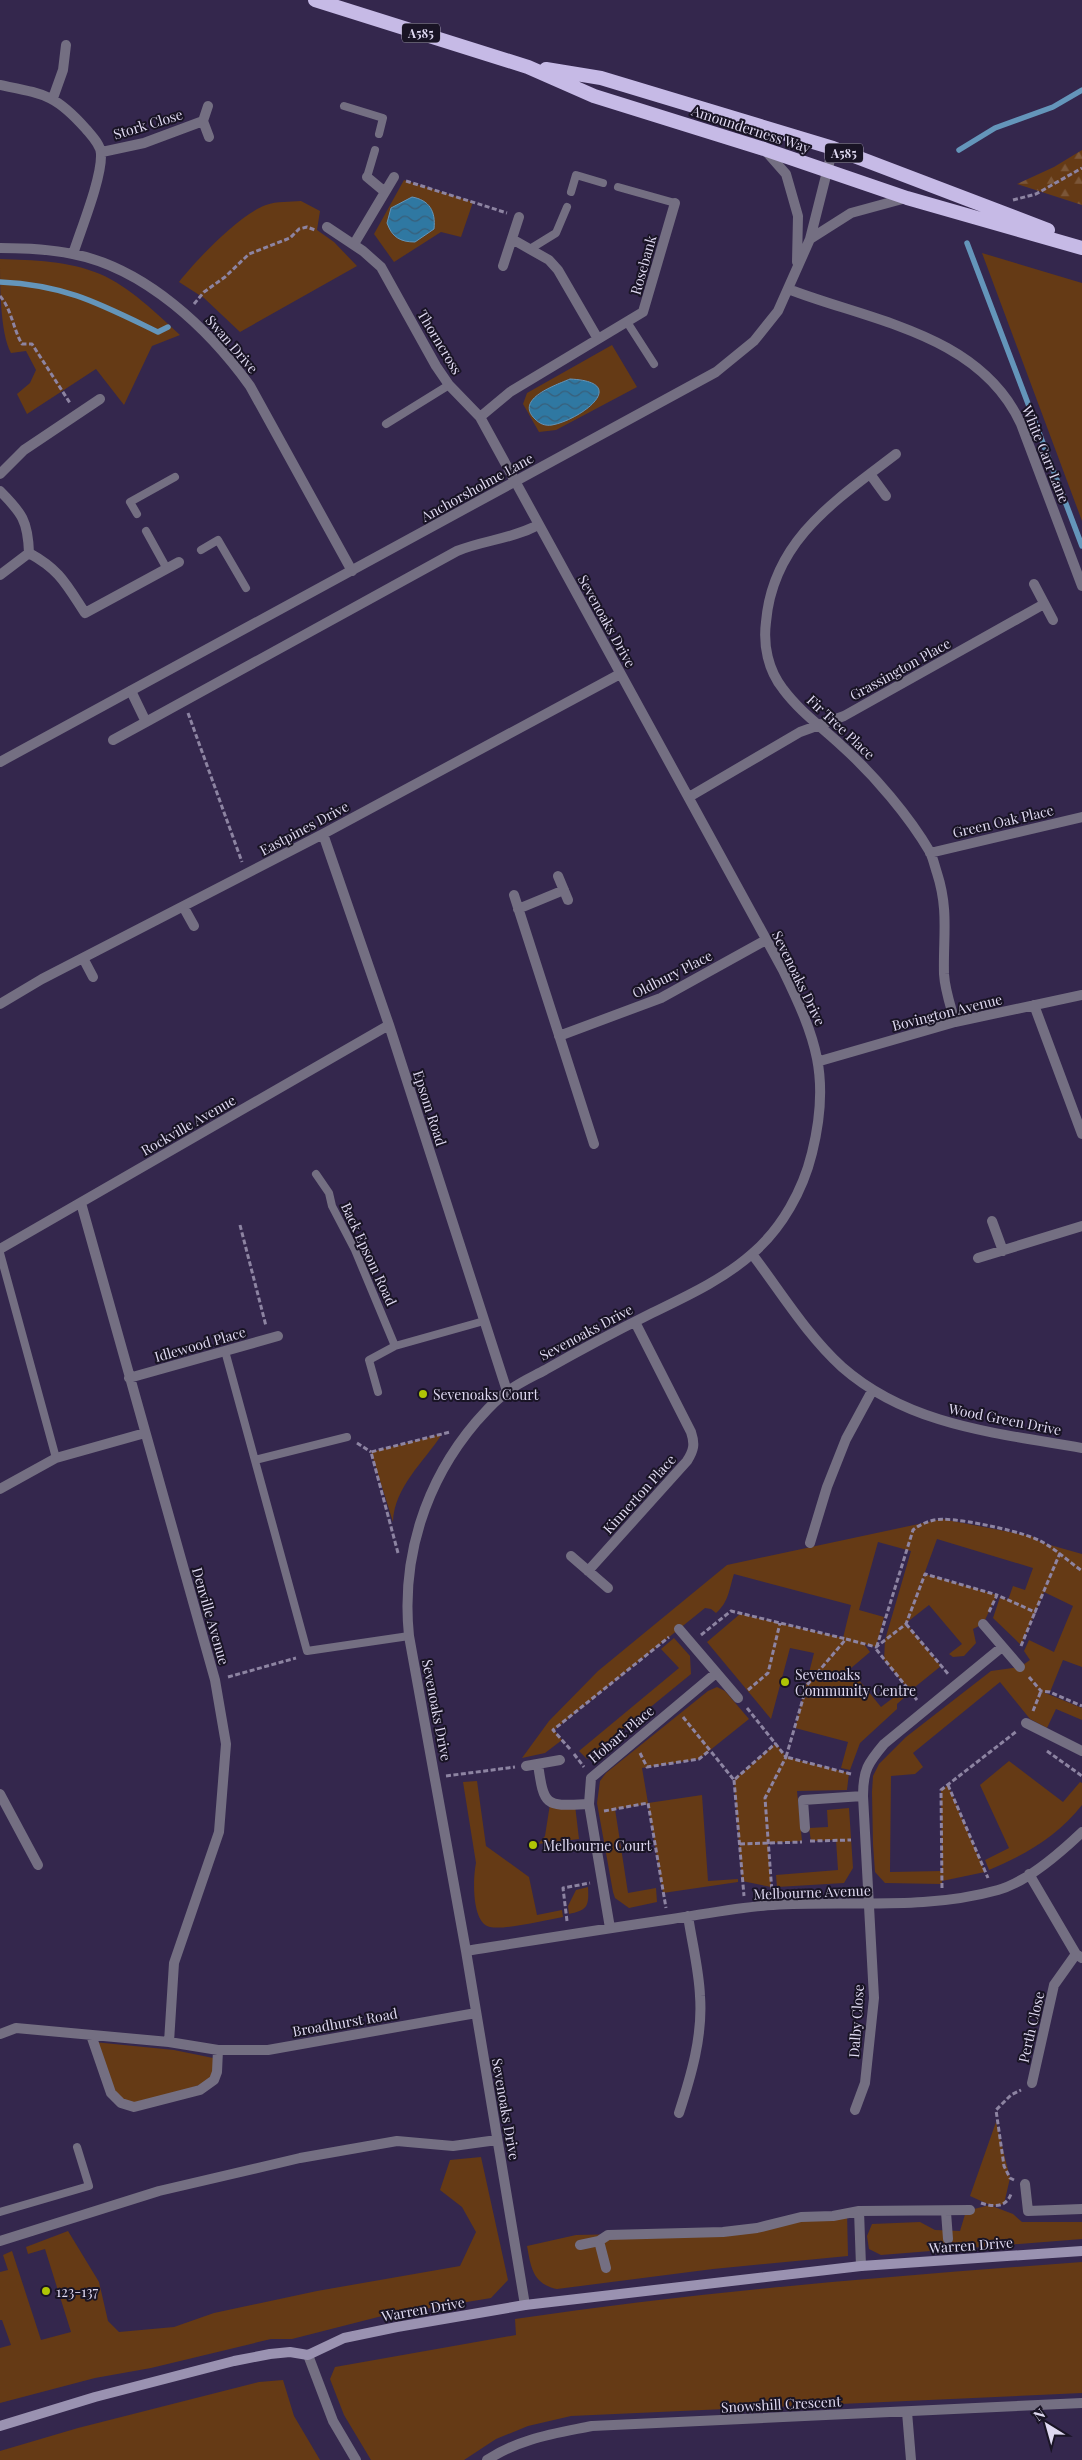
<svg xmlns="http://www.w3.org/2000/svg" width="1082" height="2460" font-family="'Playfair Display',serif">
<defs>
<pattern id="forest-firs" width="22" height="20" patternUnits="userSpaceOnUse" patternTransform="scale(1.25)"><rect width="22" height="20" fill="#653a15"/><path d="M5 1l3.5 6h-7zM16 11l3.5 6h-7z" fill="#7b5638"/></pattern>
<pattern id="water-waves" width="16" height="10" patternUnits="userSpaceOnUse" patternTransform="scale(1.25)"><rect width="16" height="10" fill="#2f78a2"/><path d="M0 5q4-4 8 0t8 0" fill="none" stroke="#385f7a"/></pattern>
</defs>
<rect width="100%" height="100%" fill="#34274d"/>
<path fill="#653a15" d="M 404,180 L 473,202 L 461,237 L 441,232 L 394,262 L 374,234 Z
M 301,201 L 320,211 L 317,230 L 334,242 L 357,266 L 240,332 L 204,298 L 179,282 C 196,260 240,214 266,205 C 277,201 290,202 301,201 Z
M 982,253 L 1082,283 L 1082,521 Z
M 0,259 C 33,260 69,261 100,274 C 130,287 156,313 180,335 L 152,346 L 124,405 L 96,369 L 27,414 L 17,394 L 30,383 L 36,370 L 26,351 L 11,353 C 0,333 0,285 0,259 Z
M 612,345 L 637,387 L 556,430 L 539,432 L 523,404 L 527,393 Z
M 442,1434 C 424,1462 394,1487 393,1522 L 371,1452 Z
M 942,1519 L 1031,1536 L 1043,1543 L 1082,1554 L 1082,1667 L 1063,1660 L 1050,1692 L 1043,1692 L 1082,1708 L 1082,1720 L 1056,1709 L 1047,1728 L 1030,1719 L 1000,1682 L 913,1753 L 923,1767 L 915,1774 L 891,1776 L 890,1872 L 942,1871 L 941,1790 L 948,1785 L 985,1872 L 942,1881 L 942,1884 L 885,1883 L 875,1872 L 873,1844 L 872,1792 L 873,1776 L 879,1764 L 906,1737 L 991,1671 L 1020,1667 L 1030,1660 L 1024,1651 L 1029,1640 L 1054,1652 L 1073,1606 L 1044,1592 L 1021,1645 L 993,1618 L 1000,1597 L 1008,1600 L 1013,1586 L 1025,1590 L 1033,1568 L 937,1539 L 917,1594 L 925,1574 L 997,1595 L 983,1624 L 973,1629 L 976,1643 L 964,1656 L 953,1657 L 949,1654 L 962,1644 L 929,1605 L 906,1623 L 941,1666 L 910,1691 L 884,1660 L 885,1640 L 911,1551 L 878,1542 L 859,1610 L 884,1617 L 876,1647 L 864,1644 L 870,1652 L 850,1669 L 881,1707 L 902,1691 L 906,1696 L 897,1704 L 897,1709 L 860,1743 L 850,1770 L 841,1768 L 848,1742 L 795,1728 L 814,1653 L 790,1648 L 771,1719 L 707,1642 L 740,1614 L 843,1638 L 851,1605 L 734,1574 C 729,1589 729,1602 716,1613 L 711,1609 L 705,1608 L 554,1730 L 562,1740 L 545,1753 L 522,1758 L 549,1721 L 598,1671 L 727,1565 Z
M 674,1638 L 690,1656 L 691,1674 L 587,1759 L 579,1751 L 679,1668 L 661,1649 Z
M 717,1687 L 725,1691 L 749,1719 L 699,1759 L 642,1768 L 648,1803 L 702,1795 L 708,1881 L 738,1879 L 738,1882 L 663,1893 L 648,1804 L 615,1809 L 628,1893 L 656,1888 L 657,1902 L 629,1908 L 615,1898 L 613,1892 L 597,1803 L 600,1781 L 606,1773 L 708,1691 Z
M 776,1743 L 786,1757 L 849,1773 L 847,1790 L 797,1791 L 802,1841 L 768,1843 L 771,1887 L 742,1881 L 734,1780 Z
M 1009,1761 L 1063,1802 L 1080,1782 L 1082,1783 L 1082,1805 C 1058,1836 1025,1855 989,1870 L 985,1860 L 1009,1848 L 980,1785 Z
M 477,1781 L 486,1846 L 529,1877 L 537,1915 L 562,1910 L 563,1917 C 546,1920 506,1930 490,1927 C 471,1923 473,1877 476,1863 L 463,1782 Z
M 550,1804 L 575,1805 L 579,1839 L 538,1844 L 545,1836 Z
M 849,1808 L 853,1868 L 844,1883 L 777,1887 L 776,1875 L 838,1870 L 836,1840 L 811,1841 L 809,1828 L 828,1827 L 827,1810 Z
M 588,1887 C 589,1906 588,1910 569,1914 L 568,1906 L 576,1890 Z
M 94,2042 L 174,2050 L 218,2059 L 214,2080 L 134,2107 L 111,2093 Z
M 996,2122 L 1010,2178 L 1004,2204 L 992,2206 L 1013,2214 L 1022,2222 L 1082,2222 L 1082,2239 L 881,2255 L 869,2249 L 867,2236 L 872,2224 L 920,2222 L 935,2230 L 960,2231 L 966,2211 L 990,2205 L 970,2196 Z
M 481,2157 L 508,2280 L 491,2298 L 382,2316 L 292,2339 L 271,2339 L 151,2368 L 95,2378 L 0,2403 L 0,2348 L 11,2345 L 2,2320 L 0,2320 L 0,2272 L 8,2270 L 3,2255 L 12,2251 L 41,2340 L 71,2332 L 45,2249 L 28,2254 L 26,2247 L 68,2231 L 99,2282 L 108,2321 L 119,2332 L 174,2327 L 214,2313 L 317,2291 L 460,2266 L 476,2232 L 462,2207 L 440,2190 L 450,2160 Z
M 847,2212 L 848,2256 L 713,2269 L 557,2289 C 533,2284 531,2268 527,2246 L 576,2235 L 723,2232 Z
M 1082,2262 L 1082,2393 L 571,2416 L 528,2426 L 496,2439 L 464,2460 L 371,2460 L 344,2415 L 330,2379 L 335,2367 L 516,2335 L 515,2319 C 703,2291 893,2276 1082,2262 Z
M 283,2380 L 294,2416 L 320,2460 L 0,2460 L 0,2451 L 78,2428 L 259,2382 Z"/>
<path fill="url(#forest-firs)" d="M 1082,150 L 1082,205 L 1017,184 L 1054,167 Z"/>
<path fill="url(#water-waves)" stroke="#6495ba" d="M 412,197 C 429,200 436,211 434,229 L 415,242 C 400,242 392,237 387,223 L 391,208 Z
M 570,379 C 632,382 580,420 552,425 C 545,426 540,424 535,419 C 514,399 556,385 570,379 Z"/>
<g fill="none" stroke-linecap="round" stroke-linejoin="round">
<path stroke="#6495ba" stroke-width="5.5" d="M 959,150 L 995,128 L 1053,107 L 1082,90
M 967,243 L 1082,546
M 0,282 C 66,285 100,304 158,332 L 168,327"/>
<path stroke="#8d84a2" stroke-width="3" stroke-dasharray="5 2.5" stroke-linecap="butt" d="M 406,181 L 507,213
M 1013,200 L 1036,194 L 1082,168
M 0,296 C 12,310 13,329 22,344 L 32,344 L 70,403
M 194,304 L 204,292 L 225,277 L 249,254 L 290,238 L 299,229 L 307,227 L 315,230
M 188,713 L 242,862
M 240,1225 L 266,1326
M 357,1443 L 371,1452
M 398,1553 L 371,1452 L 450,1432
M 989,1612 L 997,1595 L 1035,1612 L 1060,1553
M 906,1624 L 949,1675
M 701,1635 L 731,1611 L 846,1639
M 1021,1646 L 1035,1612
M 228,1677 L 296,1658
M 1029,1677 L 1041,1691 L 1050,1692 L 1082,1706
M 748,1690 L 768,1673 L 780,1623
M 917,1700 L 876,1649 L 913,1530 C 919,1525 926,1522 934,1520 C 952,1516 1013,1530 1031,1537 C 1051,1544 1065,1559 1082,1571
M 747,1708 L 786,1757 L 765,1798 L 772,1893
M 1033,1711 L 1041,1691
M 683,1717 L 734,1780 L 776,1743
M 570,1749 L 553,1730 L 669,1637
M 1047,1751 L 1082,1776
M 640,1753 L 647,1767 L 699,1759 L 710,1750
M 574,1754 L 584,1767
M 851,1774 L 786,1757 L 807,1685 L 846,1639 L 876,1647 L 906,1624 L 925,1574 L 997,1595
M 446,1776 L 515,1767
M 734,1780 L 744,1896
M 948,1785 L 988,1878
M 604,1811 L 648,1803 L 666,1908
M 810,1841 L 851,1840
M 740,1844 L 802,1842
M 942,1888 L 941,1790 L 1017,1731
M 567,1921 L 563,1888 L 590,1883
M 1014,2180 L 1010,2178 L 1004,2166 L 996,2110 L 1011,2095 L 1021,2090
M 981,2203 C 993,2207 1006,2208 1011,2194"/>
<path stroke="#746f82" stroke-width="8" d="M 344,106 L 383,118 L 379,134
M 367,177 L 375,150
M 618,187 L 675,203
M 571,192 L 576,175 L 603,183
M 530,249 L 556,233 L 567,207
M 627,322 L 654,364
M 386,424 L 449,385
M 137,514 L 130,502 L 175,477
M 146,531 L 167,569
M 201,550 L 218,540 L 246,588
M 316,1174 L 329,1193 L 332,1206 L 355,1250 L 395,1346
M 0,1253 L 56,1458
M 225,1351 L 307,1651 L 409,1636
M 378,1392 L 369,1360 L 395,1346 L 484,1321
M 255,1460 L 347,1437
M 0,2212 L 89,2186 L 77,2147"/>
<path stroke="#746f82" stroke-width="10" d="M 0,85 C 44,94 55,94 86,129 C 91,135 101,145 101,154 C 102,178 81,229 73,254
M 53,98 L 63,70 L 66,45
M 203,121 L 209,137
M 102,152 L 144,143 L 203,121 L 208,106
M 367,177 L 385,192
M 327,227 L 363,251 L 381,267 L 436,366 L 449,385 L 480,417 L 783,970 C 816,1038 831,1077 812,1153 C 803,1190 782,1228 753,1253 C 724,1279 687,1296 652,1313 C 616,1331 580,1350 545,1370 C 532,1377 518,1383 507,1392 C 495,1400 486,1411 476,1422 C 425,1482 401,1558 409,1636 L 466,1951 L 525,2305
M 512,239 L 549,260 L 558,270 L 598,339
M 354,244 L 394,177
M 0,248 C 24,248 49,249 73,254 C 145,268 209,329 250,386 L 352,571
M 503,266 L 519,217
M 480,417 L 510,392 L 643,312 L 675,203
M 896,454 C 836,500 773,540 766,622 C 763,645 768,670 783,689 C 800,712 823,728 843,747 C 874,775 909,816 930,852 C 933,858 935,867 937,873 C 949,910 943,937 944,974 C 945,991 951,1007 955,1022
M 0,474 L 24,450 L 100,399
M 870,474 L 886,496
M 0,491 C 22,513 28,521 29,553
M 29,553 C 60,570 66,584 85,613 L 179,562
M 0,575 L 29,553
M 1034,584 L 1053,620
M 131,691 L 146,722 L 457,551 C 484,540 512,539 538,525
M 113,740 L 146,722
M 689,797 L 800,732 L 844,716 L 1044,604
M 323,834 L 389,1025 L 507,1391
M 930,853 L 1082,817
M 558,876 L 568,900
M 514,895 L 594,1144
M 184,908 L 194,926
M 518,909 L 564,890
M 83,958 L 93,977
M 0,1004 L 42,979 L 323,834 L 620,674
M 1034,1005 L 1082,1134
M 559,1036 L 661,998 L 766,940
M 820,1061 L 955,1022 L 1082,995
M 81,1203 L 215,1680 L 226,1744 L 219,1832 L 174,1963 L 169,2042
M 992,1221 L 1003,1251
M 0,1249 L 389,1025
M 752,1254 C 781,1292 806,1334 842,1367 C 909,1426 997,1433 1082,1448
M 978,1258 L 1082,1226
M 129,1378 L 278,1336
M 0,1489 L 56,1458 L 145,1433
M 810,1543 L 827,1487 L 846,1439 L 872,1391
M 571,1556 L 608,1588
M 588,1571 L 687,1461 C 694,1450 695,1444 691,1432 L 635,1322
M 983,1624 L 1020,1667
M 679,1629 L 738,1698
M 1026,1723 L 1082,1751
M 538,1764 C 544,1808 546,1806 589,1804
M 526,1766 L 560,1760
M 0,1794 L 38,1865
M 805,1828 L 803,1800 L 863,1796
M 1029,1874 L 1076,1954 L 1082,1958
M 610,1928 L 589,1804 L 591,1778 L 716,1673
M 466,1951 C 535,1940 603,1929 672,1919 C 705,1914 739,1907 773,1905 C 851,1900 922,1911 998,1890 C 1027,1882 1061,1852 1082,1832
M 0,2034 L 16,2028 L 169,2042 L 218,2050 L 268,2050 L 476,2013
M 91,2035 L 111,2093 L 121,2103 L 134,2107 L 200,2090 L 214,2080 L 217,2072 L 218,2050
M 1032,2083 L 1054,1985 L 1076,1954
M 855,2110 L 865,2083 L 874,1998 L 863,1796 C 863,1770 868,1763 884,1744 L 1002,1647
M 679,2113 C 691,2076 703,2036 700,1996 C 699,1970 692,1943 688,1916
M 1025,2184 L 1028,2211 L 1082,2209
M 859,2211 L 861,2266
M 946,2212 L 948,2239
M 0,2241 L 159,2191 L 300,2158 L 397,2141 L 453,2146 L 497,2140
M 599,2241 L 606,2268
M 580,2245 L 599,2241 L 608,2235 L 723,2232 L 757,2228 L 801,2217 L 833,2216 L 859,2211 L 970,2210
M 907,2412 L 911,2460
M 487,2460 C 521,2438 553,2434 592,2426 L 1082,2403"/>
<path stroke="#746f82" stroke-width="10" d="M 764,149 L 786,174 L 798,216 L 797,262
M 810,239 L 851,213 L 906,198
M 788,289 C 871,321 980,334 1021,424 L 1082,586
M 0,762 L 716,372 L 754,341 L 778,311 L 810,239 L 833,148
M 308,2355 L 333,2421 L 356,2460"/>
<path stroke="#9a92b1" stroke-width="10" d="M 0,2426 L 95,2397 L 234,2361 L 270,2354 L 290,2352 L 308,2355 L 344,2338 L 397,2327 L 525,2305 L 861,2266 L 1082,2251"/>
<path stroke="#c6bae6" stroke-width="14" d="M 315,0 L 528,67 L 594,96 L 764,149 L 907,198 L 1082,248
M 546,69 L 601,78 L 833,148 L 1048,230"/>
</g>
<g fill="#afc505" stroke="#191425" stroke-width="2">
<circle cx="423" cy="1394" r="5"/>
<circle cx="785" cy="1682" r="5"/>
<circle cx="533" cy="1845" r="5"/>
<circle cx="46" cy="2291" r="5"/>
</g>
<g text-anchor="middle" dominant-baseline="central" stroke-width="4" stroke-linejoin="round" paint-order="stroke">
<g fill="#191425" stroke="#a49eb4" stroke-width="1">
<rect x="402" y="23.5" width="38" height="19" rx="4"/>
<rect x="825" y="143.5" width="38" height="19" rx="4"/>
</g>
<g font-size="12" font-weight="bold" fill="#dfd9f1">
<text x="421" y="33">A585</text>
<text x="844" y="153">A585</text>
</g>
<g font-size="14" fill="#dfd9f1" stroke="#191425">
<text transform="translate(148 124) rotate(-17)">Stork Close</text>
<text transform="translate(751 129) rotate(18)">Amounderness Way</text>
<text transform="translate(643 265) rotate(-74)">Rosebank</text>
<text transform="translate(440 342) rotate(59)">Thorncross</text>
<text transform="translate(232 344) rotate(49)">Swan Drive</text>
<text transform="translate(1046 454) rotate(68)">White Carr Lane</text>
<text transform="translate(477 487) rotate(-29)">Anchorsholme Lane</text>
<text transform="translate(607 621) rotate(61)">Sevenoaks Drive</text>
<text transform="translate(900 669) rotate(-29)">Grassington Place</text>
<text transform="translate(841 727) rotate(43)">Fir Tree Place</text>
<text transform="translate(1003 821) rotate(-13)">Green Oak Place</text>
<text transform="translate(304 828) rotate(-28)">Eastpines Drive</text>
<text transform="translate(672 974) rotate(-27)">Oldbury Place</text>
<text transform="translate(799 978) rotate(64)">Sevenoaks Drive</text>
<text transform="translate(947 1012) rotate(-14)">Bovington Avenue</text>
<text transform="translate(430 1108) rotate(72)">Epsom Road</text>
<text transform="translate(188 1125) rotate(-30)">Rockville Avenue</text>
<text transform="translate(369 1254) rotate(65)">Back Epsom Road</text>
<text transform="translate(586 1332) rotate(-28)">Sevenoaks Drive</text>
<text transform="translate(200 1344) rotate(-16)">Idlewood Place</text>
<text transform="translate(1005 1419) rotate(11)">Wood Green Drive</text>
<text transform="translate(639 1494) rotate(-48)">Kinnerton Place</text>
<text transform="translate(211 1616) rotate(74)">Denville Avenue</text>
<text transform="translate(437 1710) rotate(79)">Sevenoaks Drive</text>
<text transform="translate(621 1734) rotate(-40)">Hobart Place</text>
<text transform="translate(812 1892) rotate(-2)">Melbourne Avenue</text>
<text transform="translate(856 2021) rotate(-86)">Dalby Close</text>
<text transform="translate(345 2022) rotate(-10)">Broadhurst Road</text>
<text transform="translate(1031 2027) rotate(-77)">Perth Close</text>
<text transform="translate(506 2109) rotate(80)">Sevenoaks Drive</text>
<text transform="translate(971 2245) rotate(-4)">Warren Drive</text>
<text transform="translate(423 2309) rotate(-10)">Warren Drive</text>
<text transform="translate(781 2404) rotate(-3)">Snowshill Crescent</text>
</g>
<g font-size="14" fill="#dfd9f1" stroke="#191425" text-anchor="start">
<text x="433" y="1394">Sevenoaks Court</text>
<text x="795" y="1674">Sevenoaks<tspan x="795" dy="16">Community Centre</tspan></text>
<text x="543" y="1845">Melbourne Court</text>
<text x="56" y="2291">123-137</text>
</g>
</g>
<g transform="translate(1047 2425) rotate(323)" stroke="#191425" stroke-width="4" paint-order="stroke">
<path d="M0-4L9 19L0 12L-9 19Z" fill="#dfd9f1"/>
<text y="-8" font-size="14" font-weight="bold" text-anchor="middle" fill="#dfd9f1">N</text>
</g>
</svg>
